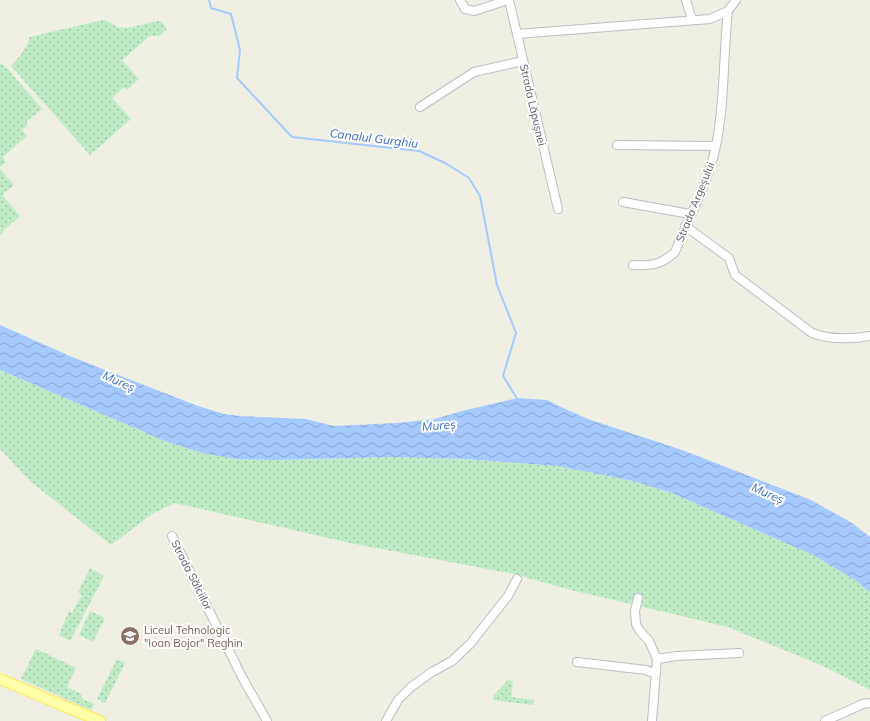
<svg xmlns="http://www.w3.org/2000/svg" width="870" height="721" font-family="Mulish,sans-serif">
<defs>
<pattern id="grass-dots" width="8" height="8" patternUnits="userSpaceOnUse"><rect width="8" height="8" fill="#beeac5"/><path d="M2 2h.1M6 6h.1" fill="none" stroke="#9ec1a4" stroke-width="1.8" stroke-linecap="round"/></pattern>
<pattern id="water-waves" width="16" height="10" patternUnits="userSpaceOnUse"><rect width="16" height="10" fill="#a5caff"/><path d="M0 5q4-4 8 0t8 0" fill="none" stroke="#8aa7d2"/></pattern>
</defs>
<rect width="100%" height="100%" fill="#f0efe4"/>
<path fill="url(#grass-dots)" d="M 103,20 C 109,21 113,25 118,27 C 128,30 147,23 157,21 L 162,22 L 167,29 L 159,36 L 150,36 L 122,60 L 139,79 L 127,90 L 124,87 L 112,98 L 131,119 L 90,155 L 11,66 C 20,57 26,49 30,37 Z
M 0,63 L 7,68 L 42,109 L 26,122 L 28,125 L 22,130 L 27,136 L 3,157 L 6,162 L 0,167 Z
M 0,169 L 14,185 L 2,195 L 20,216 L 4,230 L 0,236 Z
M 0,370 L 165,441 L 202,453 L 236,459 L 274,460 L 392,457 L 466,459 L 557,466 L 633,481 L 672,493 L 813,555 L 855,580 L 870,592 L 870,690 L 821,665 L 728,627 L 567,589 L 514,574 L 350,543 L 175,503 L 152,514 L 111,545 L 31,482 L 0,449 Z
M 90,568 L 104,576 L 70,641 L 59,635 L 69,611 L 72,613 L 82,595 L 78,592 Z
M 90,611 L 105,618 L 93,642 L 79,635 Z
M 36,649 L 76,668 L 67,687 L 82,694 L 81,698 L 94,704 L 91,710 L 21,679 Z
M 117,659 L 125,663 L 105,703 L 97,699 Z
M 508,680 L 513,681 L 511,697 L 534,700 L 533,705 L 493,700 L 494,695 Z"/>
<path fill="url(#water-waves)" d="M 0,325 L 72,357 L 198,406 L 224,414 L 240,416 L 306,419 L 329,425 L 335,426 L 397,423 L 435,419 L 462,411 L 517,398 L 547,400 L 561,407 L 588,419 L 682,450 L 811,500 L 852,523 L 870,537 L 870,592 L 855,580 L 813,555 L 672,493 L 633,481 L 557,466 L 466,459 L 392,457 L 274,460 L 236,459 L 202,453 L 165,441 L 0,370 Z"/>
<g fill="none" stroke-linecap="round" stroke-linejoin="round">
<path stroke="#a5caff" stroke-width="2" d="M 209,0 L 211,8 L 231,14 L 240,50 L 237,78 L 292,137 L 419,151 L 445,163 L 469,178 L 480,196 L 497,285 L 516,333 L 503,376 L 518,400"/>
<defs>
<path id="minor" d="M 460,0 L 465,9 L 474,11 L 508,0
M 509,0 L 558,209
M 686,0 L 692,20
M 517,34 L 710,19 L 728,11 L 736,0
M 420,107 L 474,72 L 523,61
M 617,145 L 716,146
M 623,202 L 690,214
M 685,226 L 729,258 L 735,275 L 812,333 C 830,340 851,339 870,336
M 633,265 C 651,266 661,265 675,252 C 689,217 708,183 716,146 C 725,102 723,56 728,11
M 172,536 L 242,677 L 267,721
M 638,598 L 635,611 L 636,624 L 639,630 L 649,641 L 657,659 L 652,721
M 657,659 L 677,656 L 739,653
M 577,662 L 646,670 L 656,674
M 386,721 L 398,700 L 411,687 L 432,672 L 452,661 L 470,644 L 508,596 L 517,579
M 825,721 L 863,704 L 870,703"/>
<path id="major" d="M 0,679 L 100,721"/>
</defs>
<use href="#minor" stroke="#bcbdc4" stroke-width="10"/>
<use href="#major" stroke="#fee74f" stroke-width="12"/>
<use href="#minor" stroke="#fff" stroke-width="8"/>
<use href="#major" stroke="#fffeaa" stroke-width="10"/>
</g>
<defs>
<symbol id="school-disc" viewBox="-11 -11 22 22"><circle r="9.5" fill="#8d6e63" stroke="#fff"/><path d="M0-5L7-2L0 1L-7-2ZM-4 1L0 2.5L4 1V4Q0 6-4 4Z" fill="#fff"/></symbol>
</defs>
<g fill-rule="evenodd">
<use href="#school-disc" x="119" y="625" width="22" height="22"/>
</g>
<g text-anchor="middle" dominant-baseline="central" stroke-width="4" stroke-linejoin="round" paint-order="stroke">
<g font-size="11" fill="#5c5f66" stroke="#fff">
<text transform="translate(533 105) rotate(77)">Strada Lăpușnei</text>
<text transform="translate(695 202) rotate(-68)">Strada Argeșului</text>
<text transform="translate(192 575) rotate(63)">Strada Sălciilor</text>
</g>
<g font-size="11" fill="#785e54" stroke="#fff" text-anchor="start">
<text x="144" y="630">Liceul Tehnologic<tspan x="144" dy="13">"Ioan Bojor" Reghin</tspan></text>
</g>
<g font-size="12" font-style="italic" fill="#3c6dce" stroke="#fff">
<text transform="translate(374 138) rotate(7)">Canalul Gurghiu</text>
<text transform="translate(119 381) rotate(24)">Mureș</text>
<text transform="translate(439 425) rotate(-4)">Mureș</text>
<text transform="translate(768 493) rotate(24)">Mureș</text>
</g>
</g>
</svg>
